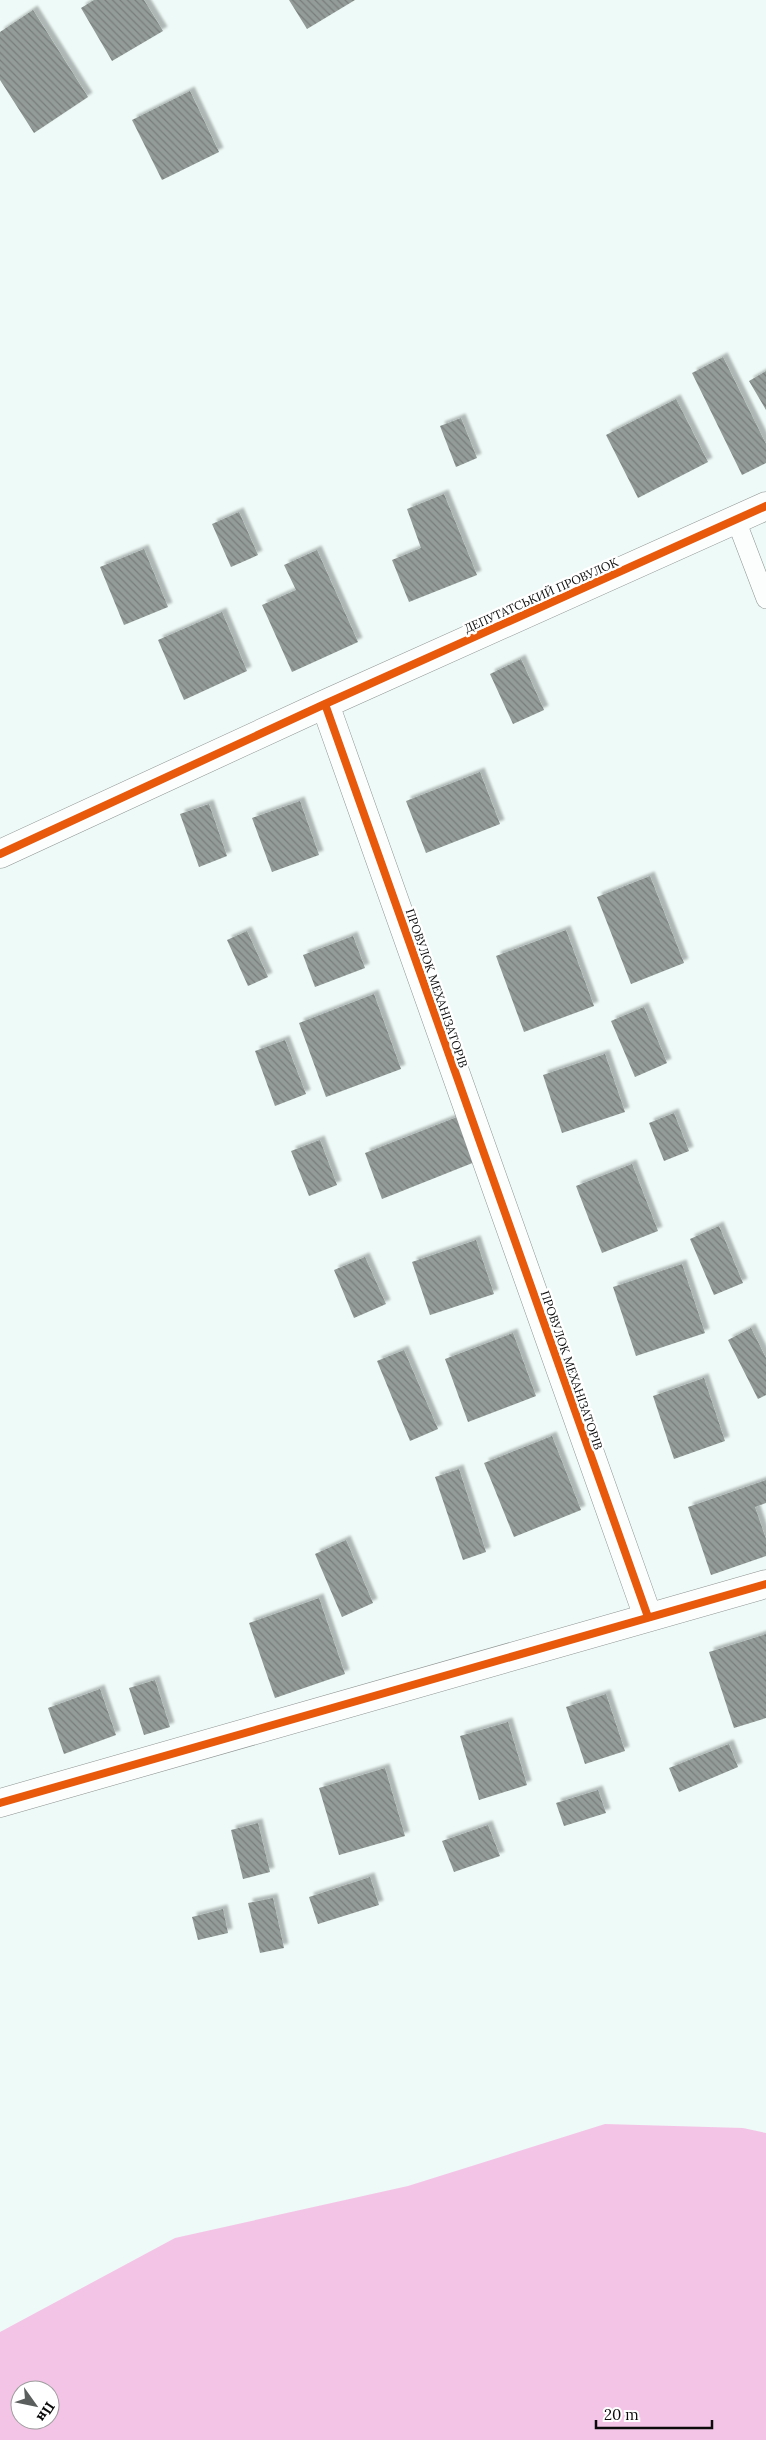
<svg xmlns="http://www.w3.org/2000/svg" width="766" height="2440" font-family="Lora,serif">
<defs>
<pattern id="building-back-hatch" width="6" height="6" patternUnits="userSpaceOnUse" patternTransform="scale(1.25)"><rect width="6" height="6" fill="#949c99"/><path d="M-1 5l2 2M0 0l6 6M5-1l2 2" fill="none" stroke="#777d7b"/></pattern>
<filter id="shadow"><feDropShadow dx="4.5" dy="-4.5" stdDeviation="1" flood-color="#0004"/></filter>
</defs>
<rect width="100%" height="100%" fill="#eefaf7"/>
<path fill="#f4c4e7" fill-rule="evenodd" d="M 605,2124 L 743,2128 L 766,2133 L 766,2440 L 0,2440 L 0,2332 L 175,2238 L 408,2186 ZM 20,2390 L 50,2390 L 50,2420 L 20,2420 Z"/>
<path fill="url(#building-back-hatch)" filter="url(#shadow)" d="M 94,0 L 144,0 L 163,31 L 112,61 L 81,8 Z
M 289,0 L 355,0 L 307,29 Z
M 33,10 L 88,97 L 34,133 L 0,80 L 0,32 Z
M 190,91 L 219,152 L 162,180 L 132,120 Z
M 723,357 L 766,444 L 766,463 L 742,475 L 692,373 Z
M 766,371 L 766,410 L 749,381 Z
M 676,399 L 708,462 L 638,498 L 606,435 Z
M 461,418 L 477,458 L 456,467 L 440,426 Z
M 444,494 L 477,575 L 409,602 L 392,560 L 421,548 L 407,509 Z
M 239,512 L 258,555 L 231,567 L 212,524 Z
M 144,549 L 168,607 L 124,625 L 100,567 Z
M 317,550 L 358,642 L 292,672 L 262,605 L 296,590 L 284,565 Z
M 222,612 L 247,671 L 184,700 L 158,640 Z
M 521,659 L 544,710 L 513,724 L 490,674 Z
M 480,772 L 500,824 L 426,853 L 406,801 Z
M 300,801 L 319,855 L 272,872 L 252,818 Z
M 209,804 L 227,856 L 199,867 L 180,814 Z
M 650,876 L 684,963 L 631,984 L 597,897 Z
M 566,930 L 594,1006 L 524,1032 L 496,956 Z
M 247,931 L 268,977 L 248,986 L 227,940 Z
M 353,936 L 365,968 L 315,987 L 303,955 Z
M 374,994 L 401,1069 L 326,1097 L 299,1023 Z
M 644,1007 L 667,1063 L 635,1077 L 611,1021 Z
M 285,1040 L 306,1094 L 275,1106 L 255,1051 Z
M 605,1054 L 625,1112 L 562,1133 L 543,1075 Z
M 674,1113 L 689,1151 L 664,1161 L 649,1123 Z
M 457,1117 L 475,1162 L 382,1199 L 365,1153 Z
M 320,1140 L 337,1185 L 309,1196 L 291,1151 Z
M 632,1164 L 658,1231 L 602,1253 L 576,1186 Z
M 719,1226 L 743,1283 L 714,1295 L 690,1239 Z
M 476,1240 L 494,1294 L 430,1315 L 412,1262 Z
M 365,1257 L 386,1304 L 354,1318 L 334,1270 Z
M 682,1264 L 705,1333 L 636,1356 L 613,1287 Z
M 751,1328 L 766,1358 L 766,1395 L 758,1399 L 728,1340 Z
M 513,1333 L 536,1396 L 468,1422 L 445,1359 Z
M 404,1350 L 438,1429 L 410,1441 L 377,1361 Z
M 704,1378 L 725,1441 L 674,1459 L 653,1396 Z
M 552,1436 L 581,1510 L 514,1537 L 484,1463 Z
M 459,1469 L 486,1552 L 463,1560 L 435,1477 Z
M 766,1480 L 766,1503 L 755,1507 L 766,1539 L 766,1556 L 711,1575 L 688,1507 Z
M 346,1540 L 373,1603 L 342,1617 L 315,1554 Z
M 319,1598 L 345,1674 L 275,1698 L 249,1623 Z
M 766,1634 L 766,1718 L 734,1728 L 709,1652 Z
M 155,1680 L 170,1727 L 144,1735 L 129,1688 Z
M 100,1689 L 116,1735 L 64,1754 L 48,1708 Z
M 606,1694 L 625,1751 L 585,1764 L 566,1707 Z
M 508,1722 L 527,1785 L 479,1800 L 460,1736 Z
M 729,1744 L 738,1767 L 679,1792 L 669,1768 Z
M 385,1768 L 405,1836 L 339,1855 L 319,1788 Z
M 598,1790 L 606,1813 L 564,1826 L 556,1803 Z
M 258,1823 L 270,1872 L 243,1879 L 231,1830 Z
M 488,1825 L 500,1856 L 454,1872 L 442,1841 Z
M 370,1877 L 379,1905 L 318,1924 L 309,1897 Z
M 273,1898 L 284,1948 L 260,1953 L 248,1903 Z
M 223,1909 L 228,1933 L 198,1940 L 192,1917 Z"/>
<g fill="none" stroke-linecap="round" stroke-linejoin="round">
<defs>
<path id="service" d="M 736,520 L 766,599"/>
<path id="minor" d="M 325,704 L 648,1617
M 0,854 L 325,704 L 766,506
M 0,1803 L 766,1584"/>
</defs>
<use href="#service" stroke="#8d9391" stroke-width="20"/>
<use href="#minor" stroke="#8d9391" stroke-width="29"/>
<use href="#service" stroke="#fcfefe" stroke-width="19"/>
<use href="#minor" stroke="#fcfefe" stroke-width="28"/>
<defs>
<path id="cycleway" d="M 325,704 L 648,1617
M 0,854 L 325,704 L 766,506
M 0,1803 L 766,1584"/>
</defs>
<use href="#cycleway" stroke="#fff" stroke-width="11"/>
<use href="#cycleway" stroke="#e8590c" stroke-width="8"/>
</g>
<g text-anchor="middle" dominant-baseline="central" stroke-width="5" stroke-linejoin="round" paint-order="stroke">
<g font-size="12" fill="#0b0b0b" stroke="#fff">
<text transform="translate(541 595) rotate(-24)">ДЕПУТАТСЬКИЙ ПРОВУЛОК</text>
<text transform="translate(437 988) rotate(71)">ПРОВУЛОК МЕХАНІЗАТОРІВ</text>
<text transform="translate(572 1370) rotate(71)">ПРОВУЛОК МЕХАНІЗАТОРІВ</text>
</g>
</g>
<g transform="translate(35 2405) rotate(123)"><circle r="24" fill="#ffffff" stroke="#9d9d9d"/>
<path d="M0-4L9 19L0 12L-9 19Z" fill="#5a5f5e"/>
<text y="-8" font-size="14" font-weight="bold" text-anchor="middle" fill="#0b0b0b">Пн</text>
</g>
<path d="M596 2420v8h116v-8" fill="none" stroke="#0b0b0b" stroke-width="2.5"/>
<text x="604" y="2420" font-size="15" fill="#0b0b0b" stroke="#ffffff" stroke-width="4" paint-order="stroke">20 m</text>
</svg>
